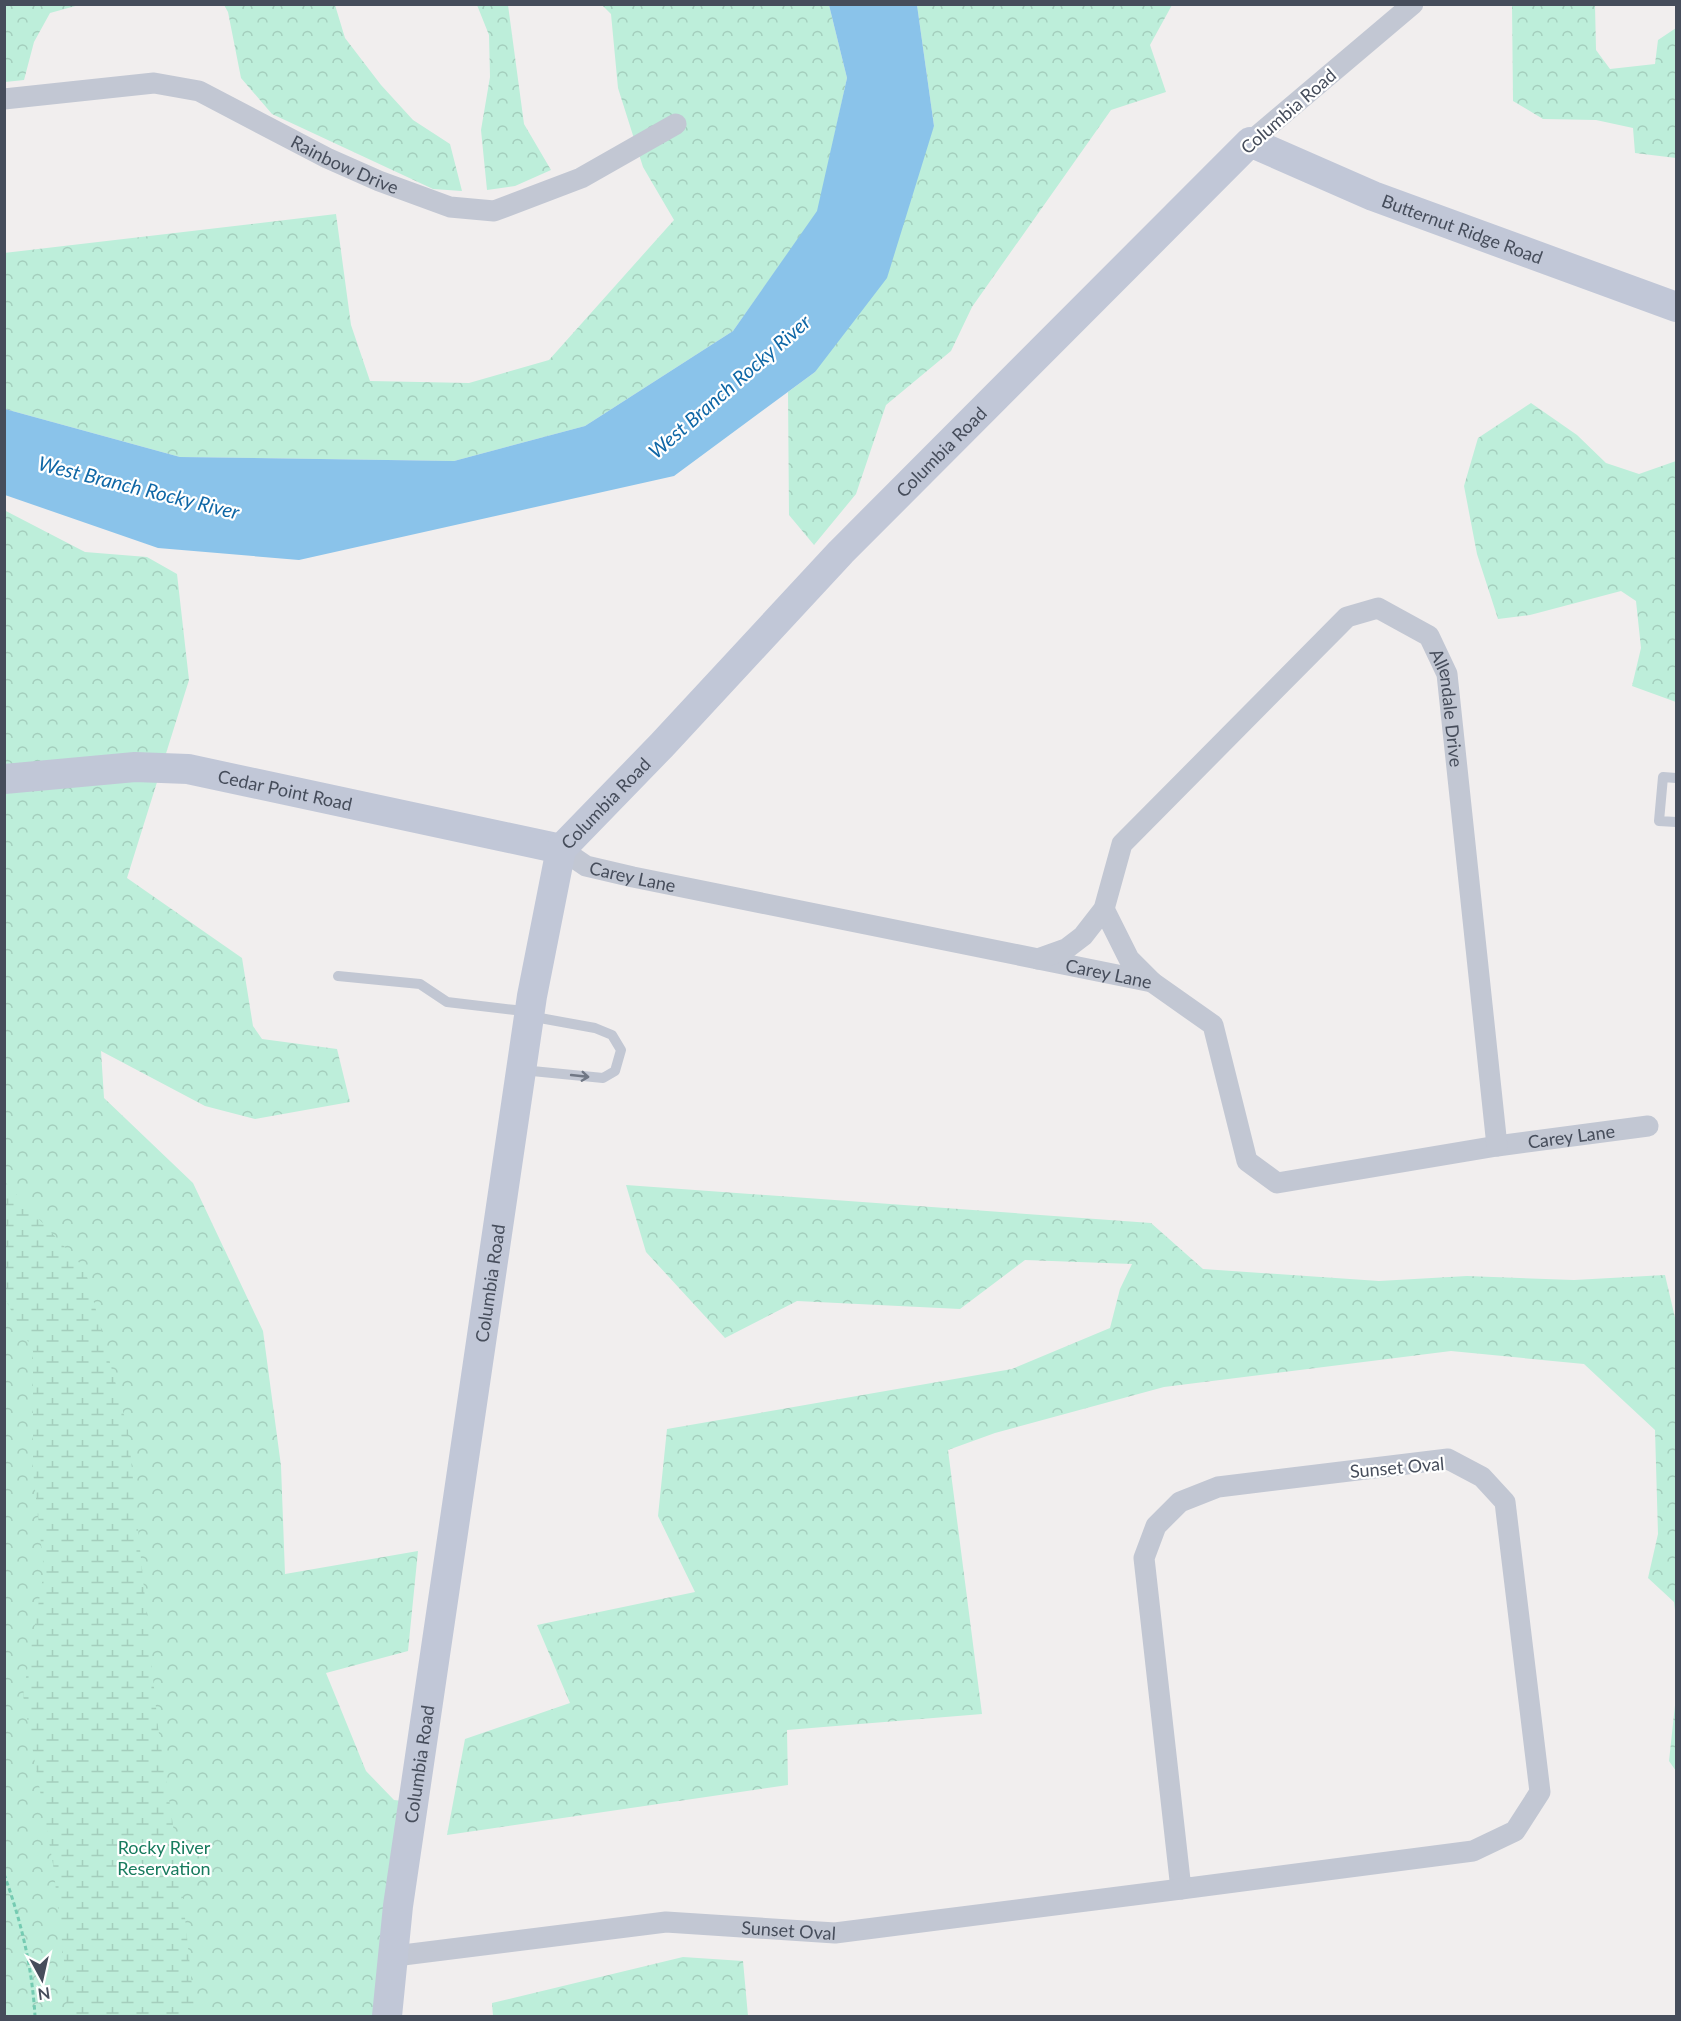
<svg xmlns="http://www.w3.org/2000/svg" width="1681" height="2021" font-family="Lato,sans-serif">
<defs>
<pattern id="forest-crowns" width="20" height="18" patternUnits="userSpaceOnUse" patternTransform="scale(1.5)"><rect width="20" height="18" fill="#bdeeda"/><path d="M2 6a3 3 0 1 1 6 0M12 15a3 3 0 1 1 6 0" fill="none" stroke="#a4cebd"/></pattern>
<pattern id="wetland-marsh" width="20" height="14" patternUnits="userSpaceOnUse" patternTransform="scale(1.5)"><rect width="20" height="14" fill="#bdeeda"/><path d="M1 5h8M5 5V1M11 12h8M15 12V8" fill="none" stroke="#a4cebd"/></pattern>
</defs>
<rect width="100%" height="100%" fill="#f1eeee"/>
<path fill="url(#forest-crowns)" d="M 4,5 L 79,5 L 50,13 L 34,42 L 24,80 L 5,82 Z
M 224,5 L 335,5 L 345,38 L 381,85 L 413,120 L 450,144 L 462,191 L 433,189 L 272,114 L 241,78 L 228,12 Z
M 477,5 L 508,5 L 524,124 L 551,170 L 515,186 L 487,190 L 481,130 L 490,77 L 489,35 Z
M 602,5 L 829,5 L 847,78 L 818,211 L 733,331 L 585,426 L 454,461 L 180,457 L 5,409 L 4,253 L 336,214 L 351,325 L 370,381 L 469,383 L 549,360 L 674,220 L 643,167 L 618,88 L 611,14 Z
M 917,5 L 1172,5 L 1150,45 L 1166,92 L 1111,110 L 972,307 L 951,351 L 886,405 L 856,494 L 814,545 L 789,515 L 788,392 L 815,372 L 934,126 Z
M 1512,5 L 1595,5 L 1596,50 L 1610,69 L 1655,64 L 1658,40 L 1676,28 L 1676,158 L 1635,153 L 1633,128 L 1596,120 L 1543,119 L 1513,101 Z
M 1531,403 L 1577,435 L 1606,463 L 1639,474 L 1676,461 L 1676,702 L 1632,686 L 1641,648 L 1636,601 L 1621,591 L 1530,615 L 1498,619 L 1477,554 L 1464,486 L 1478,438 Z
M 4,510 L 85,552 L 147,557 L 177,574 L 189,680 L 127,878 L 242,958 L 253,1026 L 262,1039 L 337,1049 L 350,1102 L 255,1119 L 205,1106 L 101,1051 L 104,1098 L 193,1183 L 263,1331 L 281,1466 L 285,1574 L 418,1551 L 408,1651 L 326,1673 L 366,1771 L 394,1800 L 412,1802 L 383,2016 L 5,2016 Z
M 626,1185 L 1151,1223 L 1203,1269 L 1379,1281 L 1467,1276 L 1574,1280 L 1665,1275 L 1676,1322 L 1676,1619 L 1674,1602 L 1648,1578 L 1658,1534 L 1655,1430 L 1584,1364 L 1451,1351 L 1164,1387 L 995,1433 L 948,1450 L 982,1714 L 787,1730 L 788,1785 L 447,1835 L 465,1739 L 570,1703 L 537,1625 L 695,1592 L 658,1516 L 667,1429 L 1012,1369 L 1110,1328 L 1120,1289 L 1132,1264 L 1025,1260 L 960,1309 L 797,1301 L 725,1338 L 646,1252 Z
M 1676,1696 L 1676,1771 L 1669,1761 Z
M 683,1957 L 743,1961 L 748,2016 L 493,2016 L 492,2003 Z"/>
<path fill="url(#wetland-marsh)" d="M 5,1182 L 85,1269 L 128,1430 L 158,1727 L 181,1878 L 195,2016 L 67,2016 L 64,1961 L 53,1864 L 23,1695 L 44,1571 L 33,1471 L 33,1351 L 5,1299 Z"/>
<path fill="#8ac3ea" d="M 829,5 L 917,5 L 934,126 L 887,278 L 815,372 L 674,476 L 299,560 L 158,548 L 5,495 L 5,409 L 180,457 L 454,461 L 585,426 L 733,331 L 817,211 L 847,78 Z"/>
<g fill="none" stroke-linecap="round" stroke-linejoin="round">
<path stroke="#75cbb2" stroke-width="3" stroke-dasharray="4.5 3" stroke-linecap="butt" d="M 4,1874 C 21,1921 32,1966 35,2016"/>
<path stroke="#c2c7d3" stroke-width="10" d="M 1676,778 L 1663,777 L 1659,821 L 1676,822
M 338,976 L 420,984 L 447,1002 L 515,1010 L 529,1016 L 595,1028 L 612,1035 L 621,1050 L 615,1071 L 603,1078 L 522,1070"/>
<g stroke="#c2c7d3" stroke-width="21">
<path id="s1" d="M 4,99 L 154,83 L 199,91 L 327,158 L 379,181 L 450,207 L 494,211 L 581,178 L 676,124"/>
<path d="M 1250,142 L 1413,4"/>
<path id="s2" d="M 561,849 L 586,866 L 633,877 L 1152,982 L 1213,1025 L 1247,1161 L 1277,1183 L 1497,1146 L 1648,1126"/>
<path d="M 1104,909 L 1129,959 L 1152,982"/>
<path id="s3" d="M 1038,959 L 1066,949 L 1083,936 L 1104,909 L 1122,844 L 1347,617 L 1378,608 L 1429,636 L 1447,674 L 1497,1146"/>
<path d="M 1448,1459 L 1482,1477 L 1505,1502 L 1540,1792 L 1515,1831 L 1473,1851 L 1181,1889 L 1144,1558 L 1156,1526 L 1180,1502 L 1218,1487 Z"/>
<path id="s4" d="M 395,1956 L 666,1922 L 835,1933 L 1181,1889"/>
</g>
<g stroke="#c1c7d7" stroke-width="30">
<path id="s5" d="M 4,779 L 135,767 L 188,769 L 561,849"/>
<path id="s6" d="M 387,2016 L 398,1906 L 532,996 L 561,849 L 662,745 L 841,552 L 1250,142 L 1373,196 L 1676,307"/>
</g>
</g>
<defs><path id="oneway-shaft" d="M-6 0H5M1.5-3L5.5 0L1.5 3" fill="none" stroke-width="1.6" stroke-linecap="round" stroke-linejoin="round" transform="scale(1.5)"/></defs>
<use stroke="#717885" href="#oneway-shaft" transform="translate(580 1076) rotate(6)"/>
<g text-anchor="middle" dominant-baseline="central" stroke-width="4.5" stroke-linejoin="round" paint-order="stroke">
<g font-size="18" fill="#464d5b" stroke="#fff">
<text transform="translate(1288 111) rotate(-41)">Columbia Road</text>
<text stroke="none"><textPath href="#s1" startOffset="360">Rainbow Drive</textPath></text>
<text stroke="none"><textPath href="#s6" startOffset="2397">Butternut Ridge Road</textPath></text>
<text stroke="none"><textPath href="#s6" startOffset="1730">Columbia Road</textPath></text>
<text stroke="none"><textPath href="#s3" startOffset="638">Allendale Drive</textPath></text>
<text stroke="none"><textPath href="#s5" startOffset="284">Cedar Point Road</textPath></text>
<text stroke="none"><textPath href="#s6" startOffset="1244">Columbia Road</textPath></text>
<text stroke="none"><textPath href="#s2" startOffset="78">Carey Lane</textPath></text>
<text stroke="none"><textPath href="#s2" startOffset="564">Carey Lane</textPath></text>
<text stroke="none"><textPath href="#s2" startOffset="1158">Carey Lane</textPath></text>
<text stroke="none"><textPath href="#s6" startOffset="740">Columbia Road</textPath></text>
<text transform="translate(1397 1467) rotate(-5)">Sunset Oval</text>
<text stroke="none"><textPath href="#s6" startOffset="254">Columbia Road</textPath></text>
<text stroke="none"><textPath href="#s4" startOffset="396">Sunset Oval</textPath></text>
</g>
<g font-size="18" fill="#187b5e" stroke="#fff">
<text x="164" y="1847">Rocky River<tspan x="164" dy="21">Reservation</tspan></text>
</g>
<g font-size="20" font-style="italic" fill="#0f67a6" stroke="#fff">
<text transform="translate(729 386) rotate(-41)">West Branch Rocky River</text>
<text transform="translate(139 487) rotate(14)">West Branch Rocky River</text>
</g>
</g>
<rect width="1681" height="2021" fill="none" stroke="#464d5b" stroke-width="12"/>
<g transform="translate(42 1979) rotate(172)" stroke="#ffffff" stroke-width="4.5" paint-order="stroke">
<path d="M0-4.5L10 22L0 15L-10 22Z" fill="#464d5b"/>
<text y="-9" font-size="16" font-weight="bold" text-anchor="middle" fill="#464d5b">N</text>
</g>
</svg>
